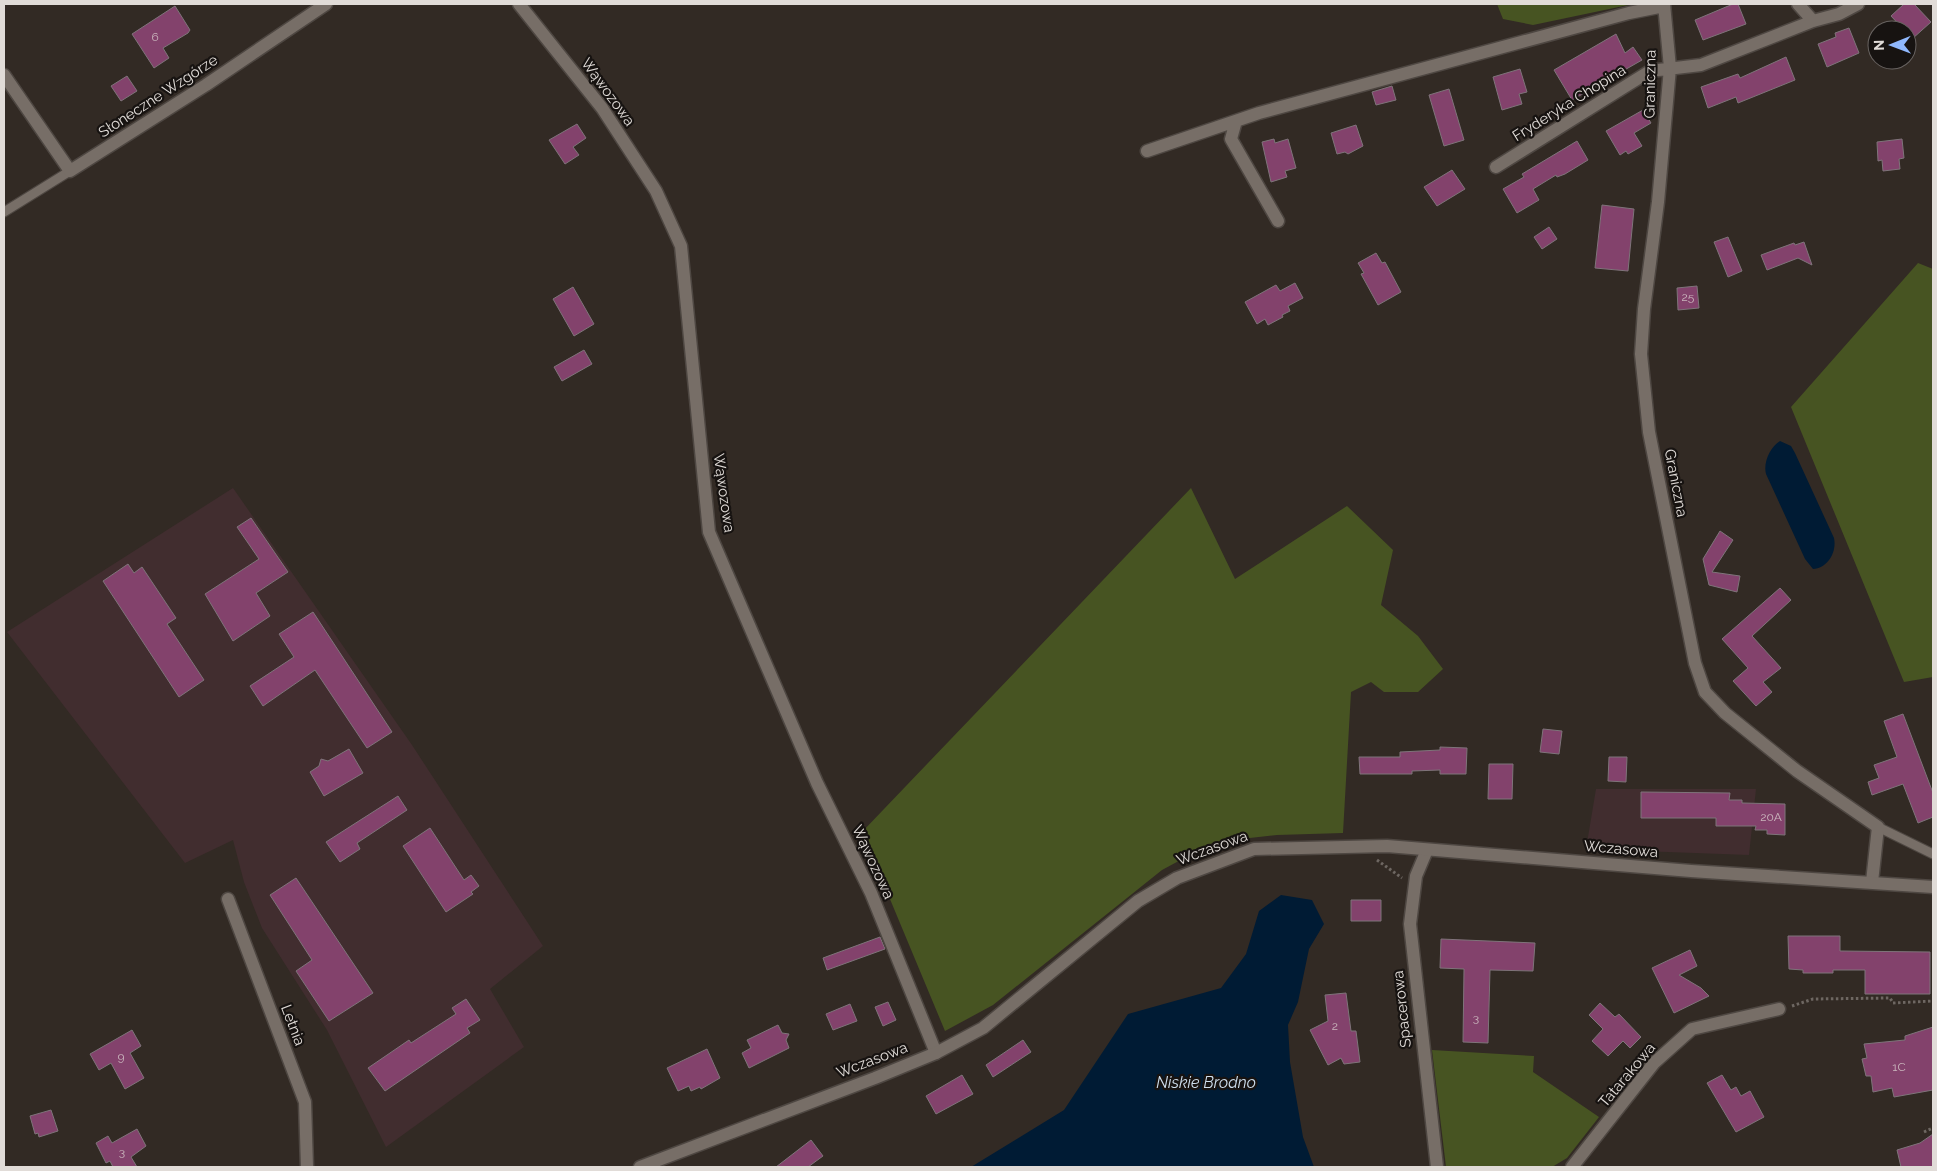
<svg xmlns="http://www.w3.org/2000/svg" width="1937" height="1171" font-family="Raleway,sans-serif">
<rect width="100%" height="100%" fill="#322a24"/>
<path fill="#412d2f" d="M 233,488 L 412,745 L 543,946 L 490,989 L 524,1047 L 386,1147 L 327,1030 L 262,928 L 244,882 L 233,840 L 185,863 L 7,632 Z
M 1596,789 L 1756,789 L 1749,855 L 1586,849 Z"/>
<path fill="#475422" d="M 1497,4 L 1633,4 L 1533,25 L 1503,19 Z
M 1918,263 L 1933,269 L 1933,677 L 1904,682 L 1791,407 Z
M 1191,488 L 1235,579 L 1347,506 L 1393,550 L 1381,605 L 1418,636 L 1443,669 L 1418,692 L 1384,692 L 1371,682 L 1351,692 L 1343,833 L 1277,835 L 1214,842 L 1162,870 L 993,1005 L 945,1031 L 862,832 Z
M 1432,1050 L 1534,1056 L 1533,1072 L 1599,1117 L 1567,1158 L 1552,1167 L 1446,1167 Z"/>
<path fill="#001b34" d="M 1780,441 L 1791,446 L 1795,453 L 1834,538 C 1837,552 1828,568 1813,569 L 1805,559 L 1766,474 C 1763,463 1770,447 1780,441 Z
M 1281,895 L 1312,900 L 1324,924 L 1309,949 L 1298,1002 L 1288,1025 L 1290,1062 L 1303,1137 L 1314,1167 L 971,1167 L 1064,1110 L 1128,1014 L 1221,988 L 1246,954 L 1259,911 Z"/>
<path fill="#83426c" stroke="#7f747a" d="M 1733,4 L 1738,4 L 1746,24 L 1703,40 L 1695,20 Z
M 1904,4 L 1914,4 L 1931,22 L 1912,39 L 1907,30 L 1904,30 L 1891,16 Z
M 175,6 L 190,30 L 188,33 L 163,48 L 169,58 L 154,68 L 132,34 Z
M 1849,28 L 1859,53 L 1827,67 L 1818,44 L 1836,37 L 1835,33 Z
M 1616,34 L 1625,53 L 1633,47 L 1642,60 L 1572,100 L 1554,70 Z
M 1786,57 L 1795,80 L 1738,103 L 1736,97 L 1708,108 L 1701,87 L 1738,74 L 1740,78 Z
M 1520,69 L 1527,92 L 1519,94 L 1522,104 L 1502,110 L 1493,77 Z
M 127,76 L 137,91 L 121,101 L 111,86 Z
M 1392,86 L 1396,100 L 1376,105 L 1372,92 Z
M 1449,89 L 1464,140 L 1444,146 L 1429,95 Z
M 1643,110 L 1651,123 L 1634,133 L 1642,146 L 1628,154 L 1626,151 L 1620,155 L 1606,131 Z
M 577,124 L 586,138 L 573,147 L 579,155 L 565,164 L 549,140 Z
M 1356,125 L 1363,146 L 1348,154 L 1345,152 L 1337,154 L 1331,133 Z
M 1274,139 L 1275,143 L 1288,139 L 1296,168 L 1285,171 L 1287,177 L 1271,182 L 1262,142 Z
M 1902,139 L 1904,158 L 1899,159 L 1900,169 L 1883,171 L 1882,160 L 1878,161 L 1877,142 Z
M 1577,141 L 1588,160 L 1565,174 L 1557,177 L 1556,175 L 1533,189 L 1539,200 L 1517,213 L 1503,189 L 1524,177 L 1522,174 Z
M 1452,170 L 1465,189 L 1437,206 L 1424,187 Z
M 1602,205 L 1634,209 L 1628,271 L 1595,268 Z
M 1549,227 L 1557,239 L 1542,249 L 1534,237 Z
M 1728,237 L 1742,271 L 1728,277 L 1714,242 Z
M 1804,242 L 1812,265 L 1798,258 L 1767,270 L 1761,255 L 1794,243 L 1795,245 Z
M 1376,253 L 1382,263 L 1385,262 L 1401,292 L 1378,305 L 1361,274 L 1364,273 L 1358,263 Z
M 1295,283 L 1303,298 L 1288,306 L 1290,311 L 1282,315 L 1283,317 L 1268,325 L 1265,319 L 1257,324 L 1245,302 L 1276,285 L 1280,291 Z
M 1697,286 L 1699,308 L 1678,310 L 1677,288 Z
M 573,287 L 594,324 L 574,336 L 553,299 Z
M 584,350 L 592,364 L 562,381 L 554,367 Z
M 251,518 L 288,572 L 256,593 L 270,616 L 233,641 L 205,594 L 259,559 L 237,527 Z
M 1720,531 L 1733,540 L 1712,572 L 1740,576 L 1737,592 L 1709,585 L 1703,559 Z
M 128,564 L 134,573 L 142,567 L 176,618 L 167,624 L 204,680 L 179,697 L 103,581 Z
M 1780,588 L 1791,600 L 1752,636 L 1781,668 L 1763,682 L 1772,692 L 1756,706 L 1733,681 L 1748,668 L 1722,639 Z
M 313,612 L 392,732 L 367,748 L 315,670 L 263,706 L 250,686 L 294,657 L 279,634 Z
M 1903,714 L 1933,793 L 1933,817 L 1918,823 L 1903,784 L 1872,795 L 1868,782 L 1879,778 L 1874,765 L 1897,757 L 1884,721 Z
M 1543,729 L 1562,731 L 1559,754 L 1540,752 Z
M 1440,747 L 1467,748 L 1466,774 L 1440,774 L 1440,770 L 1412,771 L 1412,774 L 1360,774 L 1359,757 L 1400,757 L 1400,752 L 1440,750 Z
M 349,749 L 363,773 L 324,796 L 310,772 L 319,766 L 321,759 L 328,761 Z
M 1609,757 L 1627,757 L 1626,782 L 1608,781 Z
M 1489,764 L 1513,764 L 1512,799 L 1488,799 Z
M 1641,792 L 1730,793 L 1729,800 L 1742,800 L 1742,803 L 1785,804 L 1785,835 L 1767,834 L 1767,830 L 1755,830 L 1756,826 L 1716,826 L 1716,818 L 1641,818 Z
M 398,796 L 407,810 L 357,843 L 360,849 L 340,862 L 326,842 Z
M 430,828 L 464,880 L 471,875 L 479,886 L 471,892 L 473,894 L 446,912 L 403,846 Z
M 296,878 L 373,993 L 329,1021 L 296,971 L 312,960 L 270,895 Z
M 1351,900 L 1381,900 L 1381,921 L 1351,921 Z
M 1788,936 L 1840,936 L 1840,951 L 1930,952 L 1930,994 L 1865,994 L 1865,970 L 1833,970 L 1833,973 L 1803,973 L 1803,970 L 1789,969 Z
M 880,937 L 885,949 L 827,970 L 823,958 Z
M 1441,939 L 1535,943 L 1533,971 L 1490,970 L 1488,1043 L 1463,1042 L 1464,969 L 1440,968 Z
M 1690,950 L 1697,966 L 1679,975 L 1701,988 L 1709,996 L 1674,1013 L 1652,968 Z
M 1346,993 L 1351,1031 L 1356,1031 L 1360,1062 L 1344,1064 L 1341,1058 L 1328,1065 L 1310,1030 L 1328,1021 L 1325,995 Z
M 466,999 L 480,1020 L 467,1028 L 470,1033 L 385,1091 L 368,1068 L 409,1040 L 411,1043 L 456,1014 L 452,1008 Z
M 888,1002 L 896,1020 L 883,1026 L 875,1007 Z
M 1600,1003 L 1615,1017 L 1619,1014 L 1641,1037 L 1630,1048 L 1623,1041 L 1608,1056 L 1592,1041 L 1603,1029 L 1589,1015 Z
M 850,1004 L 857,1021 L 833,1030 L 826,1014 Z
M 778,1025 L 782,1033 L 789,1034 L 786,1040 L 789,1048 L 749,1068 L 742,1053 L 751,1048 L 747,1040 Z
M 1933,1027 L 1933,1090 L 1894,1097 L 1892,1088 L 1873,1092 L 1871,1076 L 1866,1076 L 1862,1059 L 1867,1058 L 1864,1044 L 1905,1040 L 1905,1036 Z
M 132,1030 L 141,1046 L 130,1053 L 144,1078 L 125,1089 L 111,1063 L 99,1070 L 90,1054 Z
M 1023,1040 L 1031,1052 L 993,1077 L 986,1065 Z
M 707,1049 L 720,1078 L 701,1089 L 700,1087 L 691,1091 L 689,1086 L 678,1091 L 667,1068 Z
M 962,1075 L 973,1094 L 936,1114 L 926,1096 Z
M 1722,1075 L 1731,1090 L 1736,1087 L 1741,1096 L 1750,1091 L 1764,1117 L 1736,1132 L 1707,1083 Z
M 51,1110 L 58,1131 L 39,1137 L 38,1133 L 35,1134 L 30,1116 Z
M 137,1129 L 146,1146 L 131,1157 L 137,1167 L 113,1167 L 110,1161 L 106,1163 L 96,1143 L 108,1136 L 112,1143 Z
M 1933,1134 L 1933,1167 L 1901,1167 L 1897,1150 L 1920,1143 Z
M 811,1140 L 823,1156 L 808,1167 L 776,1167 Z"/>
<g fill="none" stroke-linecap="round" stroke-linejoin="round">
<defs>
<path id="service" d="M 4,212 L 70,171
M 1878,827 L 1933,854"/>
<path id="minor" d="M 519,4 L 602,108 L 656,191 L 681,246 L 709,532 L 817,783 L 871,893 L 936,1053
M 1664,4 L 1670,68 L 1658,202 L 1644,309 L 1641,354 L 1649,432 L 1695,663 L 1705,692 L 1725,713 L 1797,771 L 1878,827 L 1872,882
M 1798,4 L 1813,21
M 4,75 L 70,171 L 206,85 L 326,4
M 1236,121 L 1231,139 L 1278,221
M 1147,151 L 1259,113 L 1629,13 L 1664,6
M 1496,167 L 1650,71 L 1701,65 L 1813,21 L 1839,14 L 1858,4
M 1427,850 L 1416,876 L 1410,924 L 1437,1167
M 228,899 L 305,1102 L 307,1167
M 1572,1167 L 1654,1063 L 1692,1029 L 1779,1009"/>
<path id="tertiary" d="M 640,1167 L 875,1078 L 936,1053 L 983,1028 L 1138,901 L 1177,878 L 1254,849 L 1387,846 L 1691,871 L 1933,887"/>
</defs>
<use href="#service" stroke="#4e4742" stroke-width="11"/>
<use href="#minor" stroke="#4e4742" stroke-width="15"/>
<use href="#tertiary" stroke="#4e4742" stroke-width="15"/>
<path stroke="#6e6762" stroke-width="3" stroke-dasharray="2.5 2.5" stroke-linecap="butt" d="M 1377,860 L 1402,878
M 1792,1006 L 1813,999 L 1890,998 L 1893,1003 L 1933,1001
M 1924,1132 L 1933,1128"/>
<use href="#service" stroke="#776e67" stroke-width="9"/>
<use href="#minor" stroke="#776e67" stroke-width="12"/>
<use href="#tertiary" stroke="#776e67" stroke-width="12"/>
</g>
<g text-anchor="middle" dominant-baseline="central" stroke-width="4.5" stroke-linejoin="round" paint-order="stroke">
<g font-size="12" fill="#cab6bd">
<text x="155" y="37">6</text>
<text x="1688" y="297">25</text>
<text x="1771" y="817">20A</text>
<text x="1476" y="1018">3</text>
<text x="1335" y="1026">2</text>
<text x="121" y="1057">9</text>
<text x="1899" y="1067">1C</text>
<text x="122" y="1152">3</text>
</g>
<g font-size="15" fill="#e1dcd8" stroke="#171311">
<text transform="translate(1650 84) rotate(-89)">Graniczna</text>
<text transform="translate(608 92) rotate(54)">Wąwozowa</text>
<text transform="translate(158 96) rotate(-33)">Słoneczne Wzgórze</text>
<text transform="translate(1569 103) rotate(-32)">Fryderyka Chopina</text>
<text transform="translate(1676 483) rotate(79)">Graniczna</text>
<text transform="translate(724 493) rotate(82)">Wąwozowa</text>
<text transform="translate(1212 848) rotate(-20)">Wczasowa</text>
<text transform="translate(1621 849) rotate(5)">Wczasowa</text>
<text transform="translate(873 862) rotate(65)">Wąwozowa</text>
<text transform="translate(1402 1009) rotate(-96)">Spacerowa</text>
<text transform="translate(293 1025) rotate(69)">Letnia</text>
<text transform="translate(872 1060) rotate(-21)">Wczasowa</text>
<text transform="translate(1627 1075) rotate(-50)">Tatarakowa</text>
</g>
<g font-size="16" font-style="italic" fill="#cfdfee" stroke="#171311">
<text x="1206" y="1082">Niskie Brodno</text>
</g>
</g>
<rect width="1937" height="1171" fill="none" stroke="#e1dcd8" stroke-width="10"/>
<g transform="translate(1892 45) rotate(269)"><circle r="24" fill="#171311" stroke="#686361"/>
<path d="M0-4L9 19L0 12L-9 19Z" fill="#90b8fd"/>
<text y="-8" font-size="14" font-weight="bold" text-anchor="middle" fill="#e1dcd8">N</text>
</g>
</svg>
